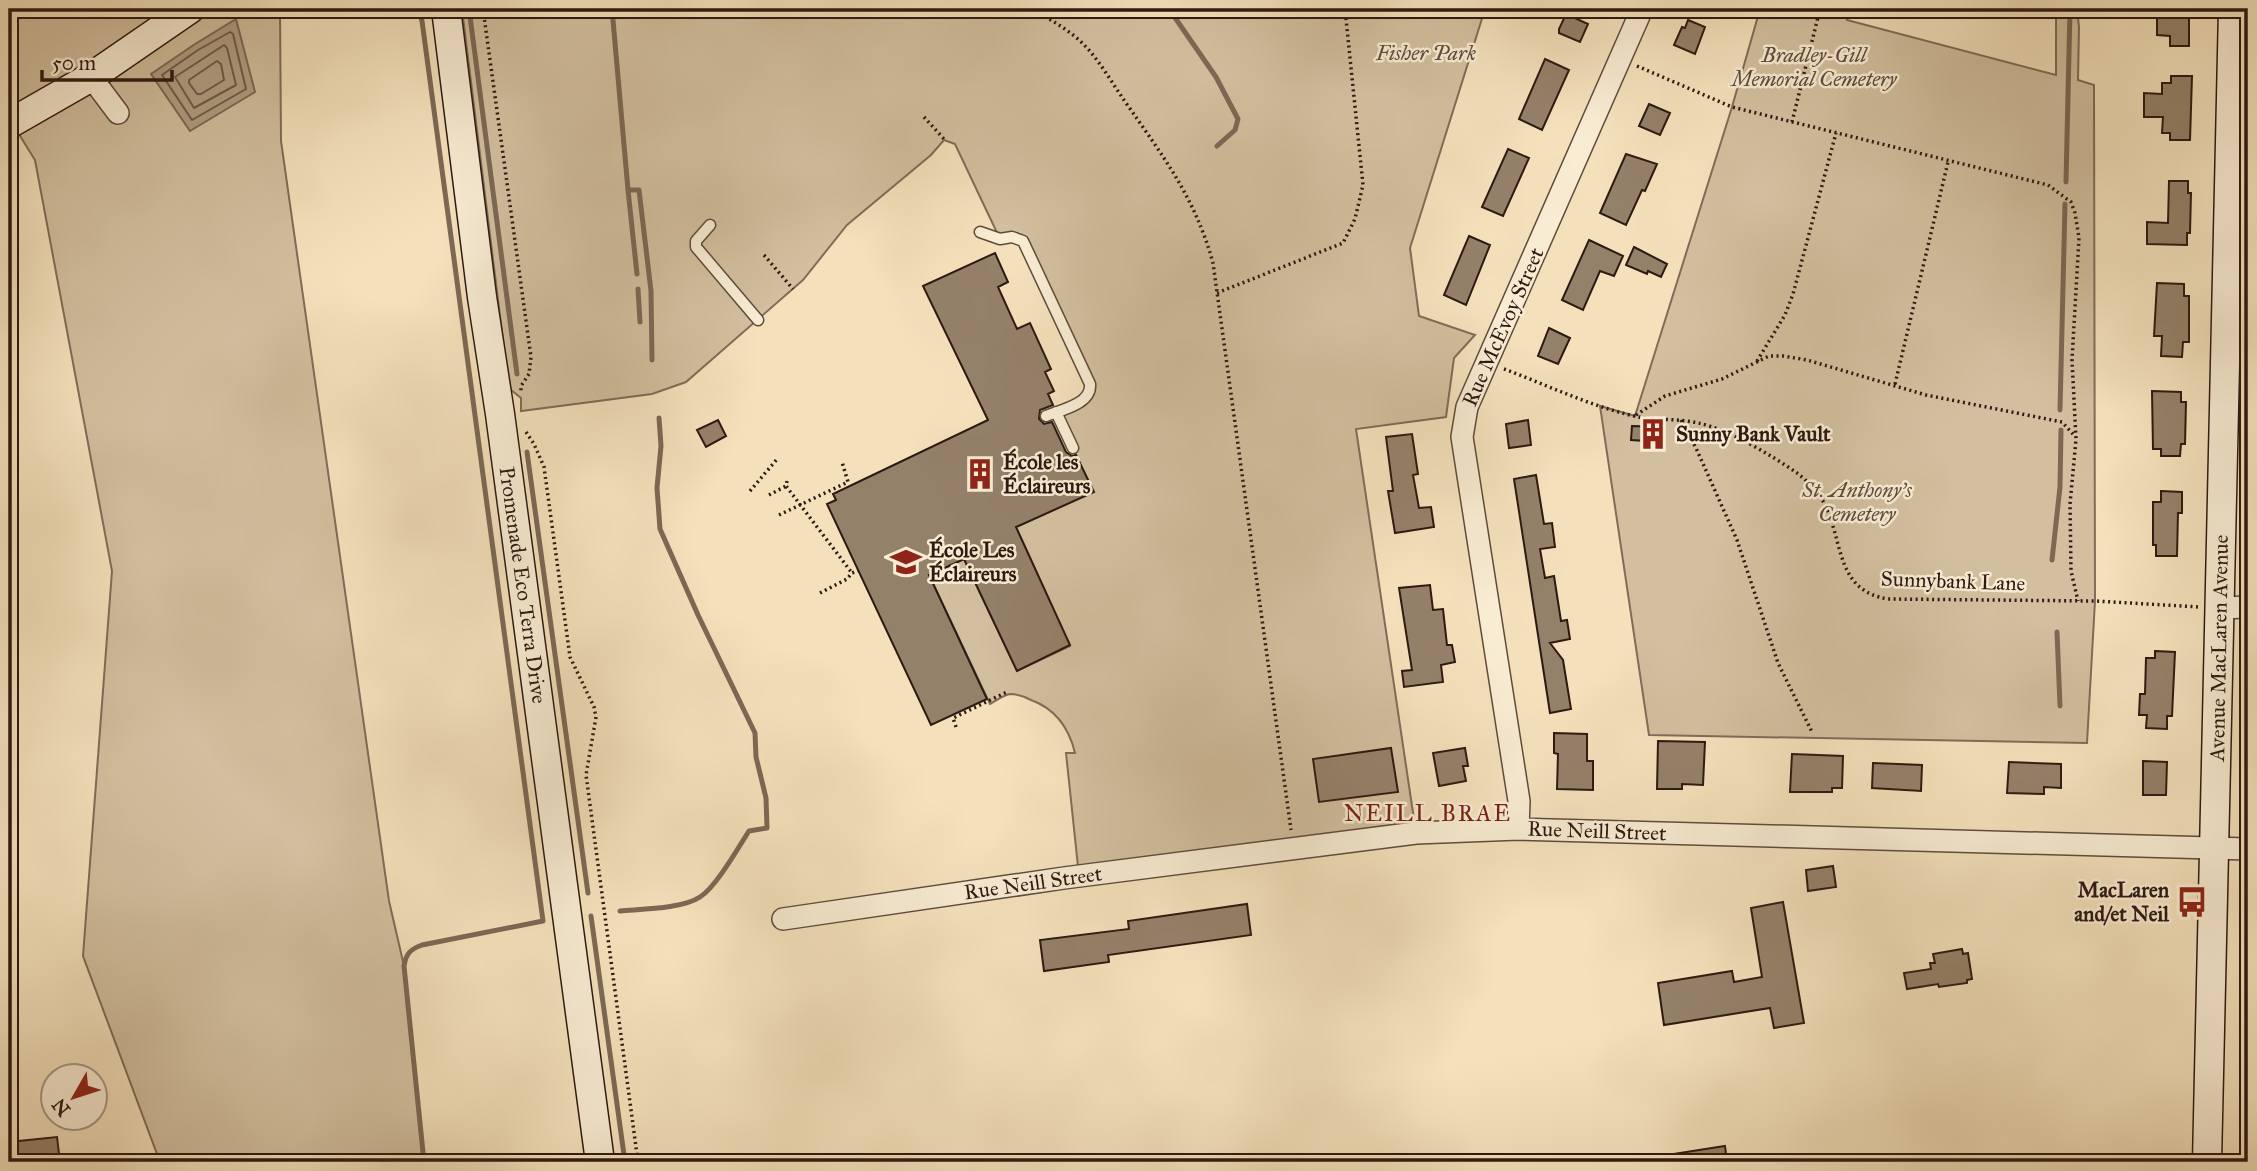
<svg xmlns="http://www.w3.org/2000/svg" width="2257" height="1171" font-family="'IM FELL Great Primer',serif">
<rect width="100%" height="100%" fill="#f4e1bc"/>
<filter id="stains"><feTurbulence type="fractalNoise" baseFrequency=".00286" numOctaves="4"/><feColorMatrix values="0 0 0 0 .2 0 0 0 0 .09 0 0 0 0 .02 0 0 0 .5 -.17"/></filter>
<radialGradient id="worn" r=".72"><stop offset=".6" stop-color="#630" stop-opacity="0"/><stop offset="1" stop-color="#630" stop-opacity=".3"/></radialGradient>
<path fill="#d2bf9f" stroke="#806c58" stroke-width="2" d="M 9,9 L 280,9 L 281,141 L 389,901 L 404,966 L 424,1162 L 160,1162 L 83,956 L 112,571 L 35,160 L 12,123 L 9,124 Z
M 462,9 L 1485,9 L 1410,248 L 1419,316 L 1475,335 L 1454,358 L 1446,417 L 1356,429 L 1416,833 L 1079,876 L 1066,753 L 1075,753 C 1069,728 1056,709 1031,700 C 1025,697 1017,694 1010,694 C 1003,695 996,701 990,704 L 929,575 L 964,559 L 1017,671 L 1070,646 L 1021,539 L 1010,530 L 1093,492 L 1056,412 L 1090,389 L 1023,241 L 1000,239 L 955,144 L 944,140 L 931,155 L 847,225 L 803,280 L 686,382 L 652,394 L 521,411 L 521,398 L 511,390 L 507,372 Z
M 1760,9 L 1849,9 L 1847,20 L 2056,75 L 2056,15 L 2058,9 L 2077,9 L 2079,27 L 2078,80 L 2094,85 L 2095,601 L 2087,743 L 1649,735 L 1600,406 L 1635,416 L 1732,107 Z"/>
<path fill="#b09d82" stroke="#7c6855" stroke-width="2" d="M 236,19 L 255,92 L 190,131 L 151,74 L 195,44 Z"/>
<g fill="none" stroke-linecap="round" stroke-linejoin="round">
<path stroke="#6e5b4a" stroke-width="2" d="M 230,32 L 233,34 L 246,89 L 192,120 L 162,75 L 198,50 Z
M 224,45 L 227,48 L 236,85 L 194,108 L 175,77 Z
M 217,61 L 221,64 L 224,80 L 201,94 L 197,94 L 189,83 L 189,80 Z"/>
<path stroke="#7c6855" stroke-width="5" d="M 418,9 L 422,21 L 543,921 L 422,945 C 411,949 406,953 404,966 L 424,1162
M 469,9 L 517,374
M 612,9 L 628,190 L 639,190 L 651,291 L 652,360
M 1169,9 L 1216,77 L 1238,119 L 1235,130 L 1217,146
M 2066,182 L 2070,9
M 628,190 L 637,274
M 638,289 L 640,322
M 2060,410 L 2065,204
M 527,452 L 588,893
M 2052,560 L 2060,487 L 2061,430
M 2057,632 L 2060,706
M 620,911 C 641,909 682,909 700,897 C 716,887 738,848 749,831 L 767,828 L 766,798 L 756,757 L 755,733 L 698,615 L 660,529 L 657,488 L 661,446 L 659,418
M 591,916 L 625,1162"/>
</g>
<path fill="#94816a" stroke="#2d1911" stroke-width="2" d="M 1566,14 L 1588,24 L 1580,42 L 1559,33 L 1559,29 Z
M 2157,14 L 2189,14 L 2189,46 L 2170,46 L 2170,36 L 2157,35 Z
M 1688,20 L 1705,27 L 1695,54 L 1674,45 L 1682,27 L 1685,28 Z
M 1545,59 L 1569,70 L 1542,130 L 1519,119 Z
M 2171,76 L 2192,76 L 2190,140 L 2170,140 L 2170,133 L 2162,133 L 2163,117 L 2144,117 L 2144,93 L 2162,94 L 2162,83 L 2171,83 Z
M 1649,104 L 1670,113 L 1660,135 L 1639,126 Z
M 1508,149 L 1529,158 L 1503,216 L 1482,207 Z
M 1626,154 L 1657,164 L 1645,191 L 1642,190 L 1626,225 L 1600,213 Z
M 2169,181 L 2188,181 L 2188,193 L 2191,193 L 2190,233 L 2187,233 L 2187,245 L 2147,244 L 2147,222 L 2168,223 Z
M 1469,236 L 1490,245 L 1466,305 L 1444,295 Z
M 1589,240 L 1623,256 L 1614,276 L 1600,271 L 1583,310 L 1562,300 Z
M 1634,247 L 1667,264 L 1661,277 L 1648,271 L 1647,274 L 1626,265 Z
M 995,253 L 1008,282 L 998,287 L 1017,329 L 1030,323 L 1051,369 L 1045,372 L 1054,391 L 1048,394 L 1053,405 L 1040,410 L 1039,419 L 1044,424 L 1052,422 L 1066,452 L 1072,456 L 1076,455 L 1094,492 L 1016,527 L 1070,645 L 1017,671 L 964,559 L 929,575 L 987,699 L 931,725 L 827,504 L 836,500 L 833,494 L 988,420 L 923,286 Z
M 2157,283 L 2184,284 L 2184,296 L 2189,296 L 2189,342 L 2183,342 L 2182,357 L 2161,356 L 2162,336 L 2154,336 Z
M 1549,328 L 1570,338 L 1558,364 L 1538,356 Z
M 2152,391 L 2181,392 L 2181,402 L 2186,402 L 2185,444 L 2181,444 L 2180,456 L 2161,456 L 2161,449 L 2153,449 Z
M 718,420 L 726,436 L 706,447 L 697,430 Z
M 1528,420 L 1531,445 L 1509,448 L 1506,424 Z
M 1632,426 L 1664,427 L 1663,442 L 1631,440 Z
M 1412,434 L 1418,474 L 1413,475 L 1419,508 L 1431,507 L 1434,527 L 1395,533 L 1388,491 L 1393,491 L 1386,437 Z
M 1536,475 L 1544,524 L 1552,523 L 1555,547 L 1540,549 L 1545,578 L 1554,576 L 1561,621 L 1567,620 L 1570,639 L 1550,643 L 1563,660 L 1571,709 L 1550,713 L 1514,479 Z
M 2161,491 L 2182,492 L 2182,513 L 2178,513 L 2177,556 L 2156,556 L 2156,545 L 2153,545 L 2153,502 L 2161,502 Z
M 1430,585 L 1433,610 L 1443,609 L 1447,645 L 1452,645 L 1455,662 L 1441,665 L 1443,682 L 1404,687 L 1402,671 L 1412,670 L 1399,588 Z
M 2155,651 L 2175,652 L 2172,716 L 2167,716 L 2167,729 L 2146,728 L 2147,715 L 2139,715 L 2140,694 L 2145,694 L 2146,658 L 2155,658 Z
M 1554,733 L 1587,734 L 1587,761 L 1593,761 L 1593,790 L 1557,789 L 1558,754 L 1554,753 Z
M 1658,741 L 1705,742 L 1703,785 L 1682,784 L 1682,789 L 1657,789 Z
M 1391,748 L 1398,792 L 1319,802 L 1313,759 Z
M 1465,748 L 1468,766 L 1463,766 L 1466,781 L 1439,786 L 1433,753 Z
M 1792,754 L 1843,756 L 1842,788 L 1832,788 L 1832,792 L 1790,792 Z
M 2143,761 L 2167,762 L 2166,795 L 2143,795 Z
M 2009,762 L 2061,764 L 2061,788 L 2044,787 L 2044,794 L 2007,793 Z
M 1873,763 L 1922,765 L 1921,791 L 1872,788 Z
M 1833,866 L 1836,887 L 1808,891 L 1806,870 Z
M 1783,902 L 1804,1023 L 1774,1028 L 1770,1008 L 1664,1025 L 1658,983 L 1732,971 L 1734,982 L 1762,977 L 1751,908 Z
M 1247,904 L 1251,935 L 1108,955 L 1109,962 L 1044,971 L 1040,940 L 1129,929 L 1128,921 Z
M 1962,949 L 1963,954 L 1968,953 L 1972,979 L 1967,980 L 1967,983 L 1939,987 L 1938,984 L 1907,989 L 1904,973 L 1931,969 L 1930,963 L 1935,963 L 1933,954 Z
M 57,1137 L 60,1162 L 9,1162 L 9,1142 Z
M 1725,1146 L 1727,1162 L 1674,1162 L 1673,1154 Z"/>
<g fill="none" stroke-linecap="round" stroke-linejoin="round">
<defs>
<path id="lane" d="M 710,225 L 696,241 L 696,247 L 758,320
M 980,232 L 1000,239 L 1012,237 L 1023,241 L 1090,384 C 1092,404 1061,410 1046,416
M 1056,412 L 1073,448"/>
<path id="street" d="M 91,77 L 118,113
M 2219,608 L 2248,607
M 1518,829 L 1519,801 L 1462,437 L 1467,407 L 1642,9
M 783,919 L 1064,878 L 1416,833 L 1518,829 L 2248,849"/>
<path id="secondary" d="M 446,9 L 482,297 L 500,414 L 600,1162
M 9,124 L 91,77 L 190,9
M 2207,1162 L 2233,9"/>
</defs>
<use href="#lane" stroke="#5f4b3c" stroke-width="13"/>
<use href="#street" stroke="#5f4b3c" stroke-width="24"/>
<use href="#secondary" stroke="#2d1911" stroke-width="31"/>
<path stroke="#2d1911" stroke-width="3.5" stroke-dasharray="2 3.5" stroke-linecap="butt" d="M 483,9 L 531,357 L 529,374 L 521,386 L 521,391
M 1030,9 C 1047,17 1064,27 1079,40 C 1097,56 1110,80 1124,100 C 1162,155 1195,197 1213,263 L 1291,830
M 1637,66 L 1732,107 L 2048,185 L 2071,202 L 2075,213 L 2079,238 L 2072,360 L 2076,439 L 2070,504 L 2071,571 L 2078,601
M 924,117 L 944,139
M 1792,122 L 1820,9
M 764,255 L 793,289
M 1217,293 L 1343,243 L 1355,219 L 1363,185 L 1345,9
M 1757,361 L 1785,315 L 1793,294 L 1836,133
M 1504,369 C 1547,385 1590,406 1634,416 C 1655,421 1677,418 1698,423 C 1728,429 1771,455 1797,473 C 1809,482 1821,495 1827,509 C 1843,547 1838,591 1888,599 L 2095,601 L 2200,607
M 1895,384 L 1948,162
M 1636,415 L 1665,396 L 1722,379 L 1769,356 L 1783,356 L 1807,360 L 1926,395 L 2062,422 L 2073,434
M 1681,420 L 1696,448 L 1737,540 L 1778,663 L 1812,732
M 526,432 L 534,444 L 544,467 L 570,657 L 594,707 L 596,717 L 586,775 L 638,1162
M 787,481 L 786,486 L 852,573
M 750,491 L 778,458
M 769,495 L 786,486
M 779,515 L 848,482 L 842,462
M 820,593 L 847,579 L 852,573 L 858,571
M 956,727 L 953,718 L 1007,692"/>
<use href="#lane" stroke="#f8ecd3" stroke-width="10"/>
<use href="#street" stroke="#f8ecd3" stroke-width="21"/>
<use href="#secondary" stroke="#f8ecd3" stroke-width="28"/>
</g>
<defs>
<symbol id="building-bare" viewBox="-9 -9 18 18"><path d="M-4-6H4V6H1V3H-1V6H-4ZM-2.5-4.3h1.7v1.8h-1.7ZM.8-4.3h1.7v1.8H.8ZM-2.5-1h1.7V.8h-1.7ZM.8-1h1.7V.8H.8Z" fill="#8f2418" stroke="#f8ecd3" stroke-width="2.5" paint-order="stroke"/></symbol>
<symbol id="school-bare" viewBox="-9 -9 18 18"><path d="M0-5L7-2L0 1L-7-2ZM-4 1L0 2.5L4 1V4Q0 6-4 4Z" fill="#8f2418" stroke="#f8ecd3" stroke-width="2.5" paint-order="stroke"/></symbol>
<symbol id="bus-bare" viewBox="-9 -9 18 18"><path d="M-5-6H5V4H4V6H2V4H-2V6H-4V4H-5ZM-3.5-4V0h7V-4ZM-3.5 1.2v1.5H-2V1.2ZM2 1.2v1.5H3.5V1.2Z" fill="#8f2418" stroke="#f8ecd3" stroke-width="2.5" paint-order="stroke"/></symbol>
</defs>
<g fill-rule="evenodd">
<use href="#building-bare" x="1631" y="412" width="44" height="44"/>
<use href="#building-bare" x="958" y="452" width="44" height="44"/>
<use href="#school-bare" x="884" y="540" width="44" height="44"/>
<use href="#bus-bare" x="2170" y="880" width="44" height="44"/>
</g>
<g text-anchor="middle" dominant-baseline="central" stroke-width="5" stroke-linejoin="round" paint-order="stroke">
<g font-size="21" font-style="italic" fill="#5f4b3c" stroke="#f8ecd3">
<text x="1426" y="53">Fisher Park</text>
<text x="1814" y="55">Bradley-Gill<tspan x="1814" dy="24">Memorial Cemetery</tspan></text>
<text x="1857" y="490">St. Anthony’s<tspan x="1857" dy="24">Cemetery</tspan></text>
</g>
<g font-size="21" fill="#2d1911" stroke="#f8ecd3">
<text transform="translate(1503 327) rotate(-66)">Rue McEvoy Street</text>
<text transform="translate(1953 581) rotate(2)">Sunnybank Lane</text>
<text transform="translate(523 585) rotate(82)">Promenade Eco Terra Drive</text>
<text transform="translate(2219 648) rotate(-89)">Avenue MacLaren Avenue</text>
<text transform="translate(1597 831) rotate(2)">Rue Neill Street</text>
<text transform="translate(1033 883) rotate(-8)">Rue Neill Street</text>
</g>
<g font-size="21" font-weight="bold" fill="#2d1911" stroke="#f8ecd3" text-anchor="start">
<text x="1676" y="434">Sunny Bank Vault</text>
<text x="1003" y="462">École les<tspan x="1003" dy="24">Éclaireurs</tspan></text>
<text x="929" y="550">École Les<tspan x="929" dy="24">Éclaireurs</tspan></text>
<text x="2169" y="890" text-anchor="end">MacLaren<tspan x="2169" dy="24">and/et Neil</tspan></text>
</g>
<g font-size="23" letter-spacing="2" fill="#7a1f14" stroke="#f8ecd3">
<text x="1428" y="813">NEILL BRAE</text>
</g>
</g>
<rect width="2257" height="1171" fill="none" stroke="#f4e1bc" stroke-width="35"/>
<rect x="10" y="10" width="2236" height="1150" fill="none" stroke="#2d1911" stroke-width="3.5"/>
<rect x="18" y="18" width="2222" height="1136" fill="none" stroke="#2d1911" stroke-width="2"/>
<g transform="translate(74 1097) rotate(231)"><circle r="33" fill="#f8ecd3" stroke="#a79885" stroke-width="2"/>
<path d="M0-5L12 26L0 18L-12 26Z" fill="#8f2418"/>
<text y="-10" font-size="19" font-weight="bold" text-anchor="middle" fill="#2d1911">N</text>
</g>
<path d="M42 70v10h130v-10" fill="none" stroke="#2d1911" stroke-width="3.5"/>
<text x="52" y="70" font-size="21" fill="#2d1911" stroke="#f8ecd3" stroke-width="5" paint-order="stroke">50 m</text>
<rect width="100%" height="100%" filter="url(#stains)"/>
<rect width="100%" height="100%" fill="url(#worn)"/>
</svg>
